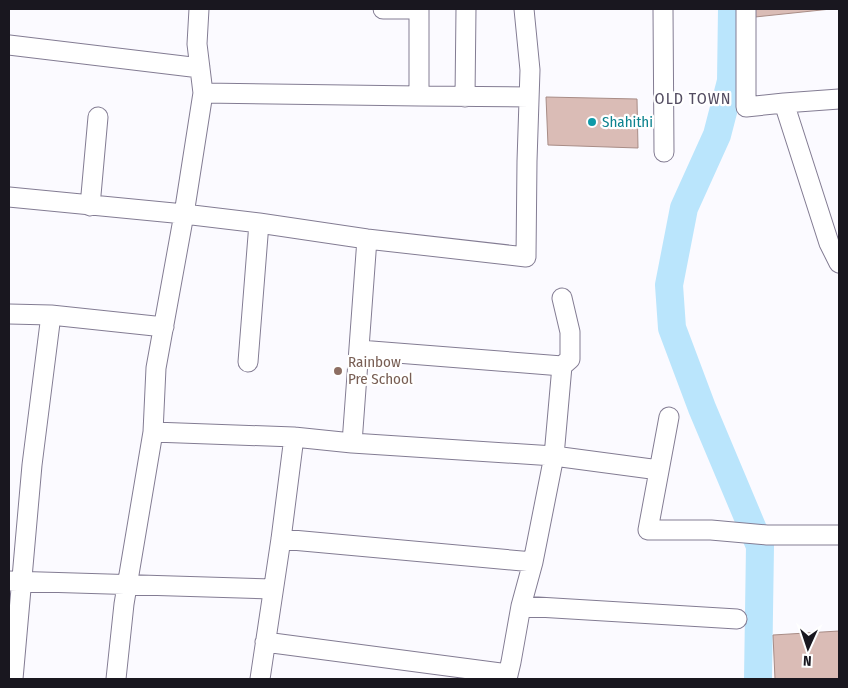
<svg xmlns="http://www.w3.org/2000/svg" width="848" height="688" font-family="'Fira Sans Condensed',sans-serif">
<rect width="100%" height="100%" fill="#fbfaff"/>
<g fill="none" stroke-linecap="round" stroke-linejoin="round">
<path stroke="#bae5fc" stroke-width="28" d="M 732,9 L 731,81 L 717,135 L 684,208 L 669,285 L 672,328 L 702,408 L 760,546 L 758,679"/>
</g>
<path fill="#dabcb6" stroke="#a88c86" d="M 754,9 L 831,9 L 755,17 Z
M 546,97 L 637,99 L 638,148 L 548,145 Z
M 839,631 L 839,679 L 775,679 L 773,635 Z"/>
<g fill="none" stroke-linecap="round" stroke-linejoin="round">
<defs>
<path id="minor" d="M 383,9 L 419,9
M 663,9 L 664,152
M 746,9 L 746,107 L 784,103 L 829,243 L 839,263
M 9,45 L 200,68
M 203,93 L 419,96 L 419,9
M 419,96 L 529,97
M 465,97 L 466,9
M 784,103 L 839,99
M 9,197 L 184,214 L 259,223 L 367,239 L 526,257 L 527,161 L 530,70 L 524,9
M 90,206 L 98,117
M 9,314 L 51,315
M 359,350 L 562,366
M 248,362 L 259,223
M 669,417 L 648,530 L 711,530 L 767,535 L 839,535
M 153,432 L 294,437 L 352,443 L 554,456 L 659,470
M 352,443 L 367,239
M 281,539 L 533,562
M 9,581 L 273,589
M 521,606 L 737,619
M 265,642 L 508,674
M 13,679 L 32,465 L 51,315 L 164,327
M 116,679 L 124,604 L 153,432 L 156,368 L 184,214 L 203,93 L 197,44 L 199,9
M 260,679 L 281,539 L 294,437
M 507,679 L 511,662 L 521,606 L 533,562 L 554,456 L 562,366 L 570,359 L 570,332 L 562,298"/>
</defs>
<use href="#minor" stroke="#837c93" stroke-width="21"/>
<use href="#minor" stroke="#fff" stroke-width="19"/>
</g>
<circle fill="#0f9aa8" stroke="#fff" stroke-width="2" cx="592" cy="122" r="5"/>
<circle fill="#8d6e63" stroke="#fff" stroke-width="2" cx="338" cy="371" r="5"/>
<g text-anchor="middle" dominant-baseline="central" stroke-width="4.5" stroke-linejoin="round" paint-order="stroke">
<g font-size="15" fill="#0d838f" stroke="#fff" text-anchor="start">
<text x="602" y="122">Shahithi</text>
</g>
<g font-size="15" fill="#785e54" stroke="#fff" text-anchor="start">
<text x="348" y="362">Rainbow<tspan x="348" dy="17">Pre School</tspan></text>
</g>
<g font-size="16" letter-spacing="1" fill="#534c61" stroke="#fff">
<text x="693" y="98">OLD TOWN</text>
</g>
</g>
<rect width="848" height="688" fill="none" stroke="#19171f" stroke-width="20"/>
<g transform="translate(808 648) rotate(183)" stroke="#ffffff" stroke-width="4" paint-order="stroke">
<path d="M0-4L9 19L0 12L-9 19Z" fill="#19171f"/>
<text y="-8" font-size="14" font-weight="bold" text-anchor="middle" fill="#19171f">N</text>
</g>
</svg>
